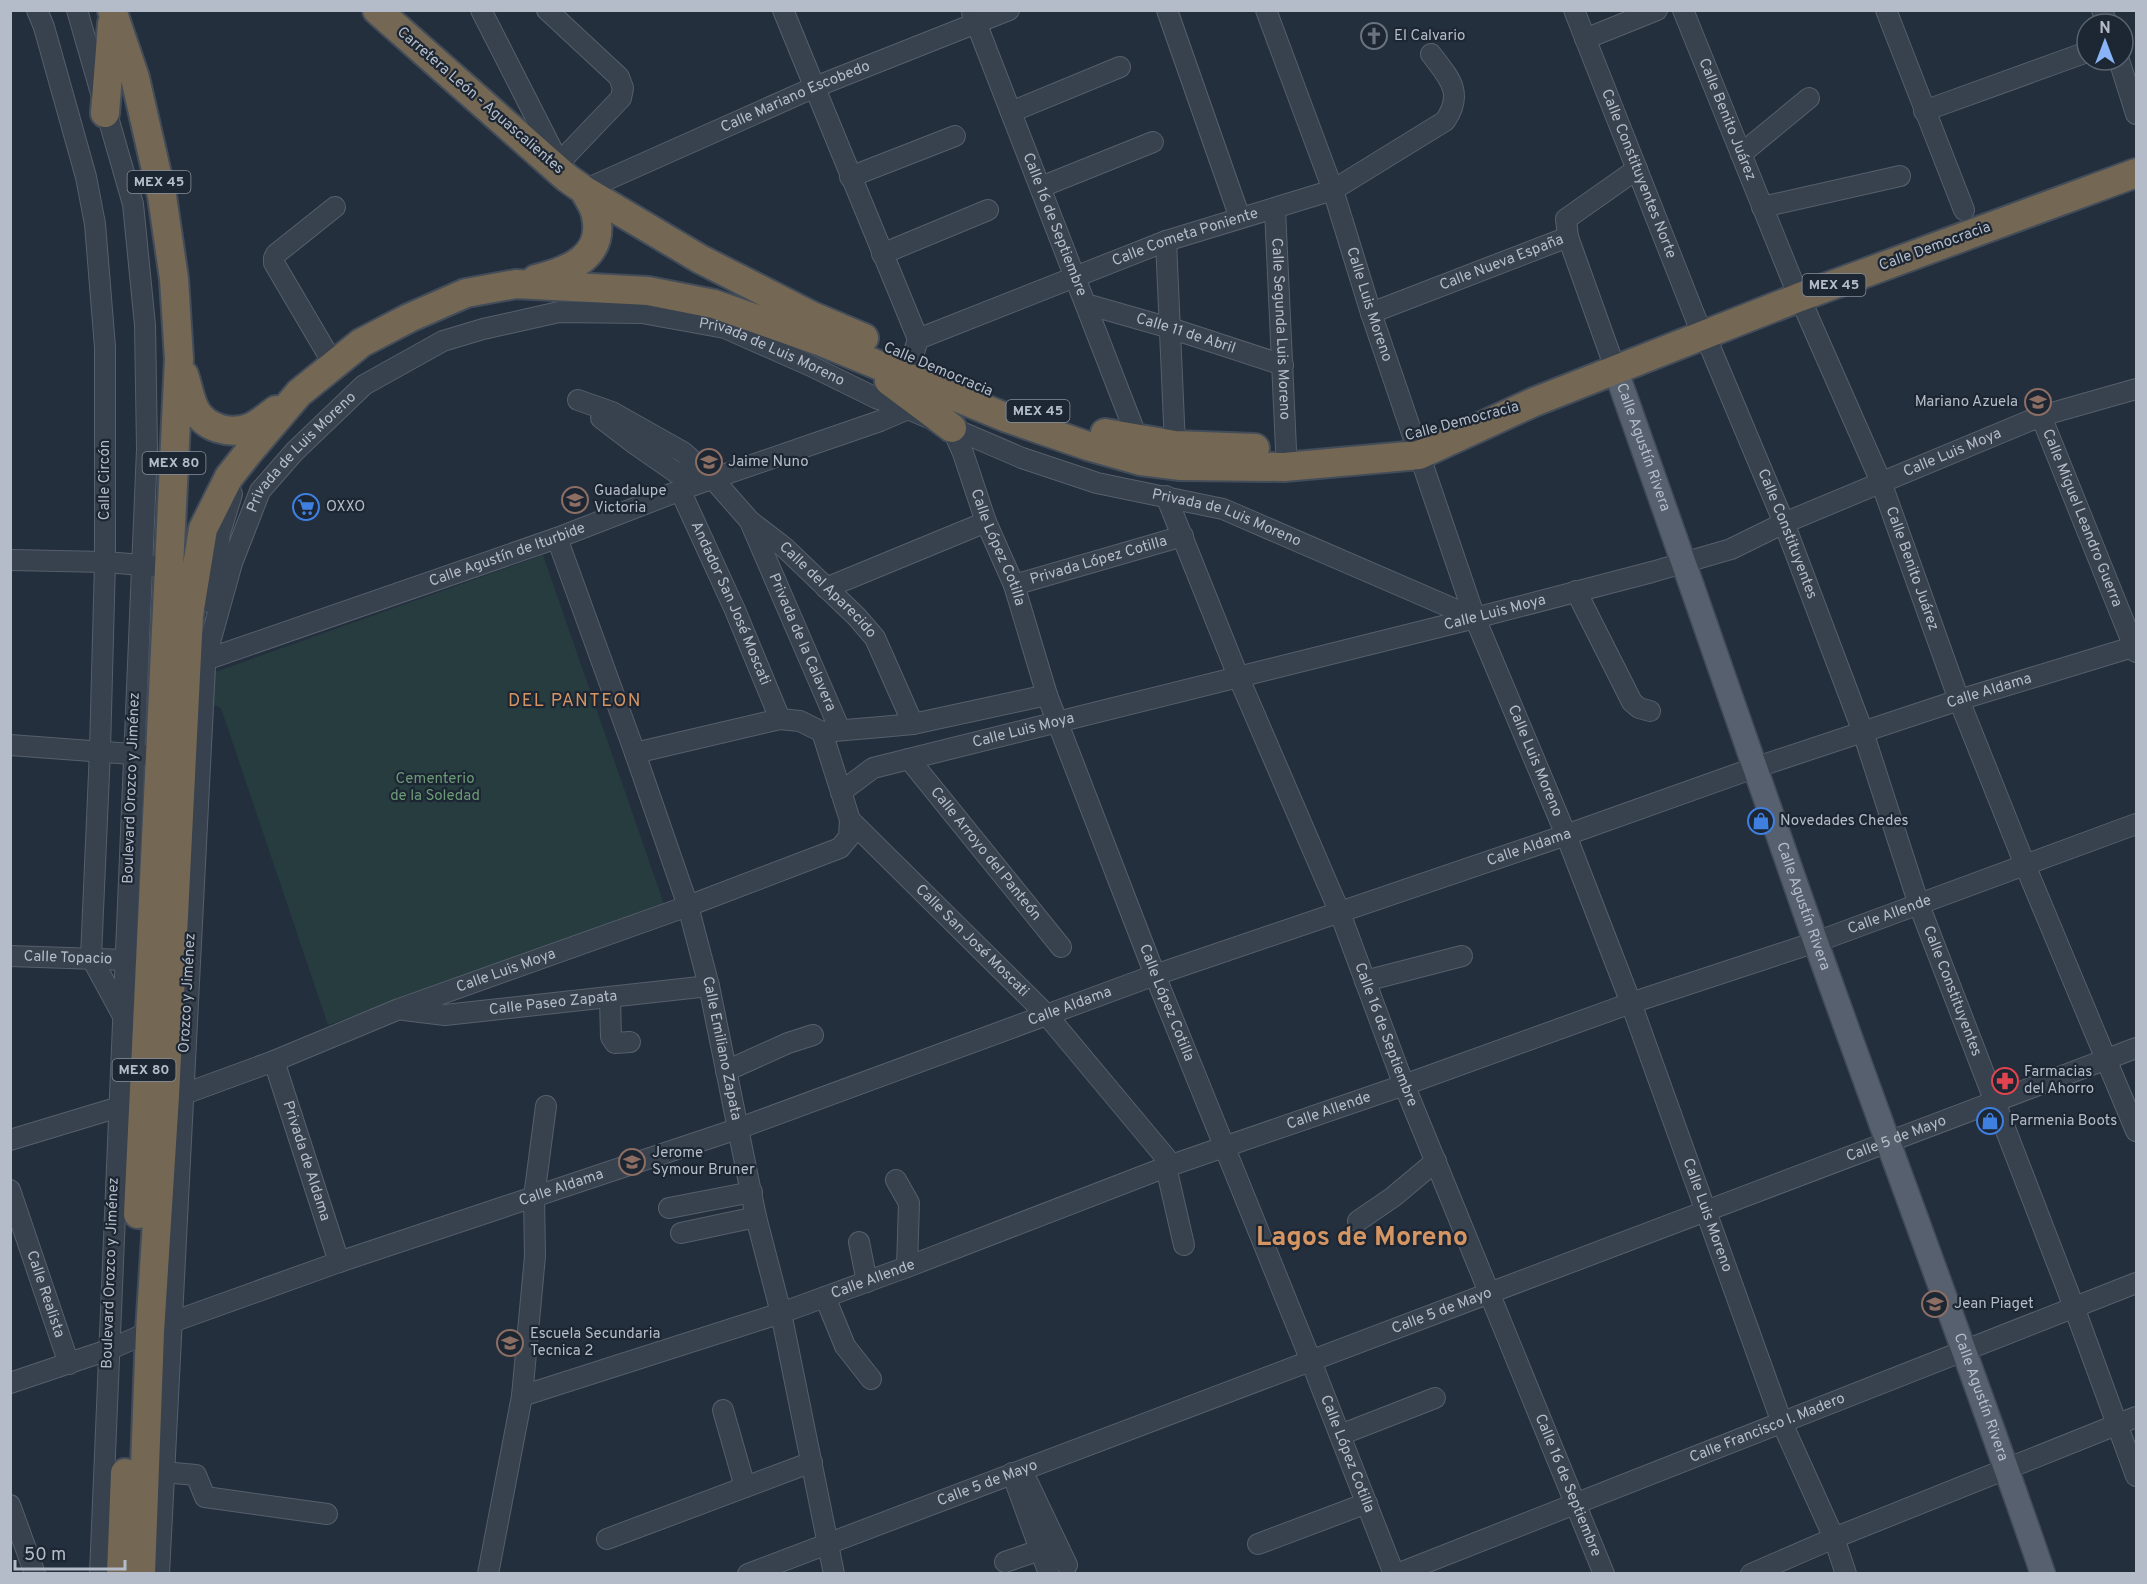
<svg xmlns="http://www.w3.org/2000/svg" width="2147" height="1584" font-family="Overpass,sans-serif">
<rect width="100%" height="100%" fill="#242f3e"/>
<path fill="#263c3f" d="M 543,555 L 665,907 L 328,1025 L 221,708 L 211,704 L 215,672 Z"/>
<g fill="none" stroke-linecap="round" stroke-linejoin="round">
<defs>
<g id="minor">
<path d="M 37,10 L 44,27 L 86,177 L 95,224 L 105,347 L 105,562 L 100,750 L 91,957 L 123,1016"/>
<path d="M 77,10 L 133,204 L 145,325 L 147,449 L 100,1574"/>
<path d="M 481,10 L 560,165"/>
<path d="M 547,10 L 619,77 L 623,88 L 621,98 L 559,163"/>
<path d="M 783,10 L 918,339 L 912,359"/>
<path d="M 1167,10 L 1240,218"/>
<path id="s1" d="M 1266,10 L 1333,190 L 1371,313 L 1475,618 L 1566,835 L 1631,1003 L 1782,1423 L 1834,1538 L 1846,1574"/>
<path id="s2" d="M 1574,10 L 1696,319 L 1705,335 L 1784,523 L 1863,732 L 1919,905 L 2074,1307 L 2136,1476"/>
<path id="s3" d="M 1683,10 L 1792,280 L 1881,482 L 1959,700 L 2025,865 L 2136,1131"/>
<path d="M 1886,10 L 1964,210"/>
<path d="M 2102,10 L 2107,24"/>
<path id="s4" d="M 972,12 L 1138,440"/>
<path d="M 1585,39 L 1657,10"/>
<path d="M 2119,60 L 2136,114"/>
<path d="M 1924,111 L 2087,52"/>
<path d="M 1011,112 L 1120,67"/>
<path d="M 1741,154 L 1809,98"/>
<path d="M 850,177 L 955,136"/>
<path d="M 1041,187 L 1153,142"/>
<path id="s5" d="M 584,190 L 815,87 L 1009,10"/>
<path d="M 1762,207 L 1900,176"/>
<path id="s6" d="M 1275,209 L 1286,449"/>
<path d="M 1166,241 L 1175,445"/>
<path d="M 882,254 L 988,210"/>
<path id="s7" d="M 1086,304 L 1170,328 L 1283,365"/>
<path id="s8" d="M 1371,313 L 1568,237"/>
<path id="s9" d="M 918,339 L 1166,241 L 1333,190 L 1445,121 C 1465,92 1448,77 1431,54"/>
<path d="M 334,365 L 274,263 L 274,258 L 276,254 L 335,207"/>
<path d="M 1616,371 L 1568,237 L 1566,219 L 1637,169"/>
<path id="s10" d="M 578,400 L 612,412 L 683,452 L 713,479 L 750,521 L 785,548 L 857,617 L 875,638 L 913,724"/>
<path id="s11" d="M 2041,416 L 2136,652"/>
<path d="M 601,418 L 635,444 L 694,485"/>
<path id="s12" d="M 952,428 L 963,453 L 986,522 L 1014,585 L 1047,695 L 1155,975 L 1311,1361 L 1394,1574"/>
<path id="s13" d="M 680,490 L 735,610 L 780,719"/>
<path id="s14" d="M 1166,496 L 1238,676 L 1340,913 L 1399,1072 L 1604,1574"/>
<path id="s15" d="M 751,524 L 840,730"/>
<path id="s16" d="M 557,538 L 635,753 L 688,906 L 709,986 L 756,1217 L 781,1313 L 834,1574"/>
<path d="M 10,560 L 105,562 L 155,566"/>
<path id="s17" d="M 1014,585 L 1183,536"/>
<path d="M 826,588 L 986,522"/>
<path d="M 1576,591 L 1632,702 L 1639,708 L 1650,711"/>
<path d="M 211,603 L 220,533 L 232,494"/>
<path id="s18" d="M 205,660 L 232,563 L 260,491 L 295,451 L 364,385 L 443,341 L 483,329 L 559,312 L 642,313 L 725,328 L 811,366 L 876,398 L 908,409 L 1022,458 L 1097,483 L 1223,509 L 1475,618"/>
<path id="s19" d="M 205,660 L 557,538 L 694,485 L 880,421 L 908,409"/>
<path id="s20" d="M 822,732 L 850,820 L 1046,1014 L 1172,1165"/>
<path d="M 10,745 L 145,755"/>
<path d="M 635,753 L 780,719 L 800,721 L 822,732 L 881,727 L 913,724 L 1047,695"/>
<path id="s21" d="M 909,759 L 1061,947"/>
<path id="s22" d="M 841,792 L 873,768 L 1475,618 L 1652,572 L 1731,549 L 1784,523 L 2041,416 L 2136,389"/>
<path id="s23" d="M 10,956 L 126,960"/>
<path d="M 1365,981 L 1462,956"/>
<path d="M 610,999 L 611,1037 L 615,1043 L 630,1042"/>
<path id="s24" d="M 404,1010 L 445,1015 L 709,986"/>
<path id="s25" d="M 274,1061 L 339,1262"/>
<path d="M 726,1071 L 788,1043 L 813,1035"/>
<path id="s26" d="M 172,1095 L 184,1094 L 274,1061 L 399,1009 L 688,906 L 840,848 L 849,837 L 850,820"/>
<path d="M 10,1140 L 129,1104"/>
<path d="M 1166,1167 L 1184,1245"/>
<path d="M 896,1180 L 909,1203 L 907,1267"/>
<path id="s27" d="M 10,1190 L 69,1364"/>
<path d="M 669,1208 L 752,1192"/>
<path d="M 1358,1221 L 1393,1197 L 1436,1161"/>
<path d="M 681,1233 L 756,1217"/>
<path d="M 859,1242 L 867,1282"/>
<path d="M 825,1297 L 845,1346 L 871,1379"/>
<path id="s28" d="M 10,1383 L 108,1350 L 172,1322 L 339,1262 L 737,1129 L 1155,975 L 1566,835 L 1754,768 L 1959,700 L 2136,646"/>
<path id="s29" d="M 522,1396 L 781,1313 L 907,1267 L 1166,1167 L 1404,1085 L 1631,1003 L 1816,942 L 2136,824"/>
<path d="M 723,1410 L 745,1487"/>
<path d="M 1340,1435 L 1435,1398"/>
<path d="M 163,1472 L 196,1475 L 205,1497 L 327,1514"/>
<path d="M 1012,1473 L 1049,1574"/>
<path d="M 1028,1483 L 1067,1565"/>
<path d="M 10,1505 L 35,1574"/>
<path d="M 607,1539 L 812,1462"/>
<path d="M 1258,1544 L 1367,1503"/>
<path d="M 1005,1562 L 1040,1550"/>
<path d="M 159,1574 L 206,647"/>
<path d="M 488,1574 L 522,1396 L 535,1256 L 534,1197 L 546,1106"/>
<path id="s30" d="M 748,1574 L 2136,1048"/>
<path id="s31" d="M 1397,1574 L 2136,1283"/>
<path d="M 1751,1574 L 1834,1538 L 2136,1417"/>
</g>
<g id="major">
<path id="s32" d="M 1616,371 C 1684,560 1748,751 1815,940 C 1890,1151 1970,1361 2043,1574"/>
</g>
<path id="highway" d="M 112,10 L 135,78 L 162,196 L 174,279 L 179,359 L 138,1214
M 377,10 L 567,178 L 584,190 L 700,259 L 812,316 L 864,338
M 105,113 L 112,24
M 536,279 C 568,271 605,257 596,216 C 595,207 588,198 584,190
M 184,375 C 188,386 190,401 196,411 C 206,428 230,435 249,428 C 259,424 268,416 276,410
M 889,381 L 952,428
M 1105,433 L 1175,445 L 1255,448
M 121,1574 L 125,1473
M 141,1574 L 150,1332 L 165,1096 L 189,615 L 203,529 L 229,477 L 248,453 L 299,393 L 361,343 L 409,318 L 466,293 L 516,284 L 648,291 L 714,304 L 822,342 L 1007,418 L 1088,446 L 1141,461 L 1181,466 L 1284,467 L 1419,455 L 1534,402 L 1800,297 L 2136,173"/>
</defs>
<use href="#minor" stroke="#565f6c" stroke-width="22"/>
<use href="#major" stroke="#414a57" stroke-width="27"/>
<use href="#highway" stroke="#434c59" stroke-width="32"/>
<use href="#minor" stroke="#38414e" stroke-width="20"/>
<use href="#major" stroke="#56606e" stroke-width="24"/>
<use href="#highway" stroke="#746855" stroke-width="28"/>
</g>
<defs>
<symbol id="church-ring" viewBox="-11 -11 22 22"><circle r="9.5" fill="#1d2633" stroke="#6b7280" stroke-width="1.5"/><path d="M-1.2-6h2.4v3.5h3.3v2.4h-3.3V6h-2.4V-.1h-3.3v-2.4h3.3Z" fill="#6b7280"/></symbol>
<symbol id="school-ring" viewBox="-11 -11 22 22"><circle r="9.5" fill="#1d2633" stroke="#8d6e63" stroke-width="1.5"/><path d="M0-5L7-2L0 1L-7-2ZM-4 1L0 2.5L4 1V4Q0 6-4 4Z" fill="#8d6e63"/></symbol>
<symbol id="supermarket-ring" viewBox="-11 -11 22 22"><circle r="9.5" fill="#1d2633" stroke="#3f7fe0" stroke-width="1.5"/><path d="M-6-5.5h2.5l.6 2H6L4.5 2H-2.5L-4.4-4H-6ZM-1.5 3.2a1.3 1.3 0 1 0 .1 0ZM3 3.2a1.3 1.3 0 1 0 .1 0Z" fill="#3f7fe0"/></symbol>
<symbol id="shop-ring" viewBox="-11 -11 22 22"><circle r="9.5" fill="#1d2633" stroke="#3f7fe0" stroke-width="1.5"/><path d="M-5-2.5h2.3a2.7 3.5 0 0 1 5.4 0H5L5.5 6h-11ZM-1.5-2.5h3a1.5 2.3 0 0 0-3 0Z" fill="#3f7fe0"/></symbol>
<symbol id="pharmacy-ring" viewBox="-11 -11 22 22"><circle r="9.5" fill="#1d2633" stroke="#e0444e" stroke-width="1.5"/><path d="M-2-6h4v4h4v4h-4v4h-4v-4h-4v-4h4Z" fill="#e0444e"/></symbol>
</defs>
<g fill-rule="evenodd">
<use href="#church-ring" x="1359" y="21" width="30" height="30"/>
<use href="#school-ring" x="2023" y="387" width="30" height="30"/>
<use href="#school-ring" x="694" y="447" width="30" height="30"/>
<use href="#school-ring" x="560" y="485" width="30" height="30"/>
<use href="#supermarket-ring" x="291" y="492" width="30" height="30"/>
<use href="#shop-ring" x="1746" y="806" width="30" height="30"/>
<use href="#pharmacy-ring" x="1990" y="1066" width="30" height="30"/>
<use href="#shop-ring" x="1975" y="1106" width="30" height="30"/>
<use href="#school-ring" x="617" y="1147" width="30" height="30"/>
<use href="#school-ring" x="1920" y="1289" width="30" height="30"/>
<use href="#school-ring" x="495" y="1328" width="30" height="30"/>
</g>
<g text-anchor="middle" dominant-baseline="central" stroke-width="4.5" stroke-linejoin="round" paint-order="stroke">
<g fill="#1d2633" stroke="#878f9c" stroke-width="1.5">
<rect x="127.5" y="171" width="63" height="22" rx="4.5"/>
<rect x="1802.5" y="274" width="63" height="22" rx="4.5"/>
<rect x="1006.5" y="400" width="63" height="22" rx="4.5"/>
<rect x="142.5" y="452" width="63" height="22" rx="4.5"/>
<rect x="112.5" y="1059" width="63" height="22" rx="4.5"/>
</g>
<g font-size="14" font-weight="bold" fill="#b4bcc9">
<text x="159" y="182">MEX 45</text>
<text x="1834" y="285">MEX 45</text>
<text x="1038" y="411">MEX 45</text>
<text x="174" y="463">MEX 80</text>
<text x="144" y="1070">MEX 80</text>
</g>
<g font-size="15" fill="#b4bcc9" stroke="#1d2633" text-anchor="start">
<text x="1394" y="36">El Calvario</text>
<text x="2018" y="402" text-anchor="end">Mariano Azuela</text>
<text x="728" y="462">Jaime Nuno</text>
<text x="594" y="491">Guadalupe<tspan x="594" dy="17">Victoria</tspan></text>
<text x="326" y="507">OXXO</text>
<text x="1780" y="821">Novedades Chedes</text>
<text x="2024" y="1072">Farmacias<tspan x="2024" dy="17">del Ahorro</tspan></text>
<text x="2010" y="1121">Parmenia Boots</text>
<text x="652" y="1153">Jerome<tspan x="652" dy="17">Symour Bruner</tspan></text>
<text x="1954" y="1304">Jean Piaget</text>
<text x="530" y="1334">Escuela Secundaria<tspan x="530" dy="17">Tecnica 2</tspan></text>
</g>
<g font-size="15" fill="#b4bcc9" stroke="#1d2633">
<text stroke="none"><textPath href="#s5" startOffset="231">Calle Mariano Escobedo</textPath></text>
<text transform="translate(480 101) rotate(41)">Carretera León - Aguascalientes</text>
<text stroke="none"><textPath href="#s3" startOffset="118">Calle Benito Juárez</textPath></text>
<text stroke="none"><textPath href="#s2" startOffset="176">Calle Constituyentes Norte</textPath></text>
<text stroke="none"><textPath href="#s4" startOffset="228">Calle 16 de Septiembre</textPath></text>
<text stroke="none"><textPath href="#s9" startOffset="286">Calle Cometa Poniente</textPath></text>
<text transform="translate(1935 247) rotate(-20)">Calle Democracia</text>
<text stroke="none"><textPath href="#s8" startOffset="140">Calle Nueva España</textPath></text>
<text stroke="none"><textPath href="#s1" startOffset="312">Calle Luis Moreno</textPath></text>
<text stroke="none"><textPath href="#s6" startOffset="120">Calle Segunda Luis Moreno</textPath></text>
<text stroke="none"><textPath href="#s7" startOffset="104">Calle 11 de Abril</textPath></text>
<text stroke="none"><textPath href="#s18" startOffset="756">Privada de Luis Moreno</textPath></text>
<text transform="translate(938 370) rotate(23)">Calle Democracia</text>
<text transform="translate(1462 422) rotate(-15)">Calle Democracia</text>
<text stroke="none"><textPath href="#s32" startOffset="81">Calle Agustín Rivera</textPath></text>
<text stroke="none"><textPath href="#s22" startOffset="1167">Calle Luis Moya</textPath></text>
<text stroke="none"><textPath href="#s18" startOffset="234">Privada de Luis Moreno</textPath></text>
<text transform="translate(105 480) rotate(-90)">Calle Circón</text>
<text stroke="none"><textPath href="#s11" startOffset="110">Calle Miguel Leandro Guerra</textPath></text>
<text stroke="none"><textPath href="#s18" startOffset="1242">Privada de Luis Moreno</textPath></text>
<text stroke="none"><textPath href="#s2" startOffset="566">Calle Constituyentes</textPath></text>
<text stroke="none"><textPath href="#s12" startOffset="128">Calle López Cotilla</textPath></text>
<text stroke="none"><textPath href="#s19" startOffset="320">Calle Agustín de Iturbide</textPath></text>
<text stroke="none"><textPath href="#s17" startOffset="88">Privada López Cotilla</textPath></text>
<text stroke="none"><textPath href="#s3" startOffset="604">Calle Benito Juárez</textPath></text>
<text stroke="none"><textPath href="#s10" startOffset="318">Calle del Aparecido</textPath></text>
<text stroke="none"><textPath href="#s13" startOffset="124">Andador San José Moscati</textPath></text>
<text stroke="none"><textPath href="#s22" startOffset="681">Calle Luis Moya</textPath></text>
<text stroke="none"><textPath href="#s15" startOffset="129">Privada de la Calavera</textPath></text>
<text stroke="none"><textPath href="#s28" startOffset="2097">Calle Aldama</textPath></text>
<text stroke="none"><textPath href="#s22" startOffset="195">Calle Luis Moya</textPath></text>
<text stroke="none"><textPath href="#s1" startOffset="798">Calle Luis Moreno</textPath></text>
<text transform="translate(132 788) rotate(-88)">Boulevard Orozco y Jiménez</text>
<text stroke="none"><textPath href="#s28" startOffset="1611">Calle Aldama</textPath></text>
<text stroke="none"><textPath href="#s21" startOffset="122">Calle Arroyo del Panteón</textPath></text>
<text stroke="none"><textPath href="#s32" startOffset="567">Calle Agustín Rivera</textPath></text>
<text stroke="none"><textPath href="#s29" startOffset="1450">Calle Allende</textPath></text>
<text stroke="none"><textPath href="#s20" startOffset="264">Calle San José Moscati</textPath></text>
<text stroke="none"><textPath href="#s23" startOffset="58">Calle Topacio</textPath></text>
<text stroke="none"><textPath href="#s26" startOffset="357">Calle Luis Moya</textPath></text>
<text stroke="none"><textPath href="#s2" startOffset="1052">Calle Constituyentes</textPath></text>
<text transform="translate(188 993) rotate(-87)">Orozco y Jiménez</text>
<text stroke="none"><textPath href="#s12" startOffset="614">Calle López Cotilla</textPath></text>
<text stroke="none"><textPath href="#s24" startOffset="150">Calle Paseo Zapata</textPath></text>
<text stroke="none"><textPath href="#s28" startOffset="1125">Calle Aldama</textPath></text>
<text stroke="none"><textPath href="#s14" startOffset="582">Calle 16 de Septiembre</textPath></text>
<text stroke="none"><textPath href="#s16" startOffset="537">Calle Emiliano Zapata</textPath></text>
<text stroke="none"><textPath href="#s29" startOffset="856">Calle Allende</textPath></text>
<text stroke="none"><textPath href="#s30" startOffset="1228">Calle 5 de Mayo</textPath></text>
<text stroke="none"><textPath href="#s25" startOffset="105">Privada de Aldama</textPath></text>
<text stroke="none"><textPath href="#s28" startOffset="585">Calle Aldama</textPath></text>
<text stroke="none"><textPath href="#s1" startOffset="1284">Calle Luis Moreno</textPath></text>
<text transform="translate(111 1273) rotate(-88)">Boulevard Orozco y Jiménez</text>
<text stroke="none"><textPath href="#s29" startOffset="370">Calle Allende</textPath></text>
<text stroke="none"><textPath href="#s27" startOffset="110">Calle Realista</textPath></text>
<text stroke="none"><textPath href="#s30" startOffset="742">Calle 5 de Mayo</textPath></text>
<text stroke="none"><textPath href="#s32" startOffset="1089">Calle Agustín Rivera</textPath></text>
<text stroke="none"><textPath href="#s31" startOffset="398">Calle Francisco I. Madero</textPath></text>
<text stroke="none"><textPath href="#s12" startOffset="1100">Calle López Cotilla</textPath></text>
<text stroke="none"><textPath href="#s30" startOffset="256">Calle 5 de Mayo</textPath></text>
<text stroke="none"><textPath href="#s14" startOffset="1068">Calle 16 de Septiembre</textPath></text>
</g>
<g font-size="15" fill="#6b9a76" stroke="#1d2633">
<text x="435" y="779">Cementerio<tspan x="435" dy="17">de la Soledad</tspan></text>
</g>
<g font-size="18" letter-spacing="1.5" fill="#d59563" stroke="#1d2633">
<text x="575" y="701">DEL PANTEON</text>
</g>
<g font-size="27" font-weight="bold" fill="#d59563" stroke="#1d2633">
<text x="1362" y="1238">Lagos de Moreno</text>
</g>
</g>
<rect width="2147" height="1584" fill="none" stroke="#b4bcc9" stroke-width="24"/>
<g transform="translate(2105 42)"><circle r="28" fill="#1d2633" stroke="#59626f" stroke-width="1.5"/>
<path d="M0-4.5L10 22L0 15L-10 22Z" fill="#8ab4f8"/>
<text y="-9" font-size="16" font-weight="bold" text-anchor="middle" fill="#b4bcc9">N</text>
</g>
<path d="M15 1560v9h110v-9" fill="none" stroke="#b4bcc9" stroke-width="3"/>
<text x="24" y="1560" font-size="18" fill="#b4bcc9" stroke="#1d2633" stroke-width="4.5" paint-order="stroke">50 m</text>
</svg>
